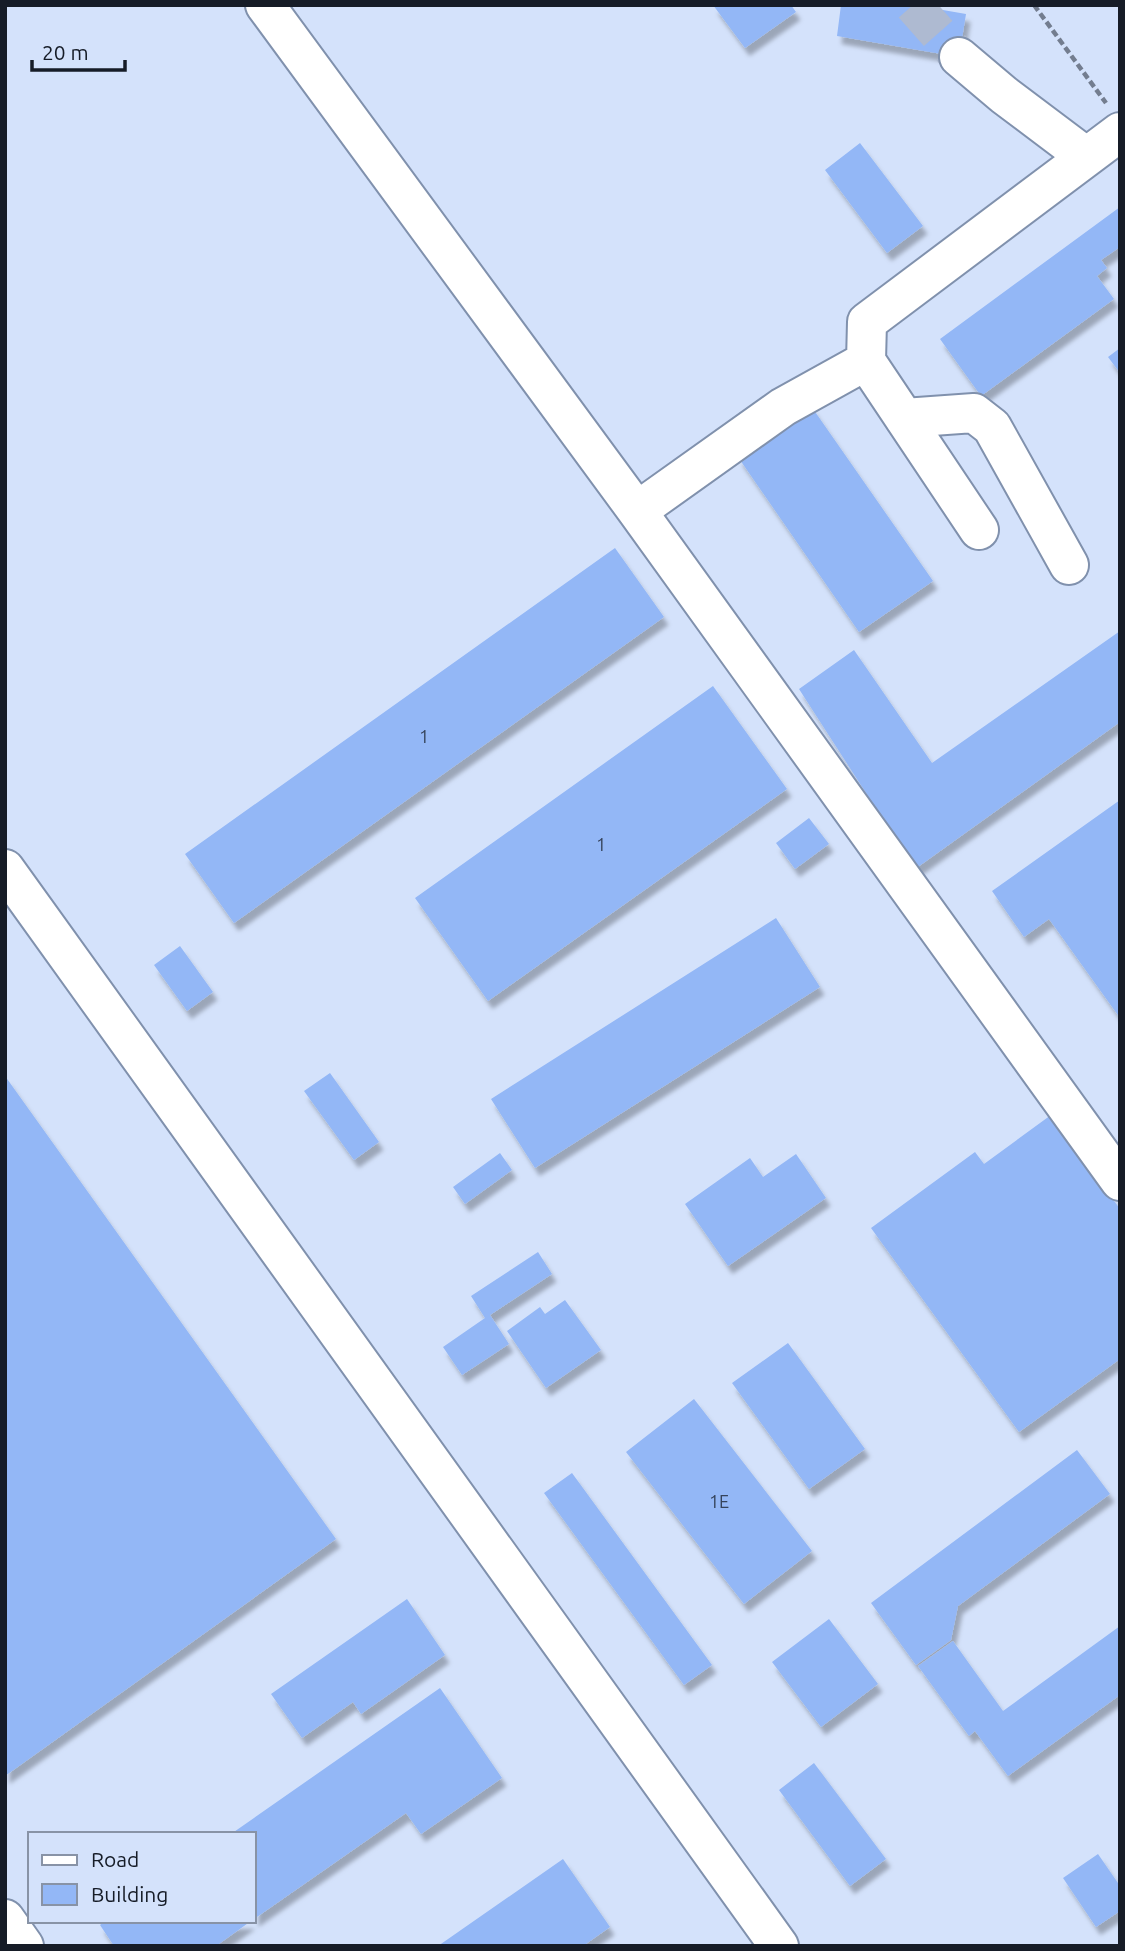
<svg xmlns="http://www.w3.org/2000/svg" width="1125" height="1951" font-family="Ubuntu,sans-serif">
<defs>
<filter id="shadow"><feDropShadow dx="4.5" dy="8" stdDeviation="2" flood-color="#0004"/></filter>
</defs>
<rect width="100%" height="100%" fill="#d4e2fb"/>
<path fill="#93b7f6" filter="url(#shadow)" d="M 713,5 L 791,5 L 796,12 L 745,48 Z
M 841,5 L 914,5 L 966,14 L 959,57 L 837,36 Z
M 860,143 L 923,226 L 887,253 L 825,170 Z
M 1120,207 L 1120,247 L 1101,260 L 1107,268 L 1097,276 L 1114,299 L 981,396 L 940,339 Z
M 1120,348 L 1120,373 L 1108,357 Z
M 811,406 L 933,581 L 859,632 L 738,457 Z
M 615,548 L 664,617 L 234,923 L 185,854 Z
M 1120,631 L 1120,722 L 915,869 L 799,689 L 854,650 L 932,763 Z
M 713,686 L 787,789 L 488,1001 L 415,898 Z
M 1120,800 L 1120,1018 L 1049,919 L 1024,937 L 992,891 Z
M 809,818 L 829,844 L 795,869 L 776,843 Z
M 776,918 L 820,987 L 535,1168 L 491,1099 Z
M 180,946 L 213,992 L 187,1011 L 154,965 Z
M 330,1073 L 379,1142 L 354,1160 L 304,1091 Z
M 5,1076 L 336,1539 L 5,1776 Z
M 1051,1115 L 1120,1209 L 1120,1359 L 1019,1432 L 871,1228 L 975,1152 L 984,1164 Z
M 500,1153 L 512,1170 L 465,1204 L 453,1187 Z
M 796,1154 L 826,1198 L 728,1266 L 685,1204 L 750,1158 L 763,1177 Z
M 538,1252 L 552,1274 L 490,1315 L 509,1344 L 462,1375 L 443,1347 L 485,1318 L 471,1296 Z
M 565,1300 L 601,1350 L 546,1388 L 507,1331 L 540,1307 L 545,1314 Z
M 788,1343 L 865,1449 L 809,1489 L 732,1383 Z
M 694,1399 L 812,1551 L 744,1604 L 626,1452 Z
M 1077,1450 L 1110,1494 L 958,1606 L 951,1640 L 916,1665 L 871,1603 Z
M 572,1473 L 712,1665 L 684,1685 L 544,1493 Z
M 407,1599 L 445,1655 L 361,1714 L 353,1702 L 302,1738 L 271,1694 Z
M 829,1619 L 878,1684 L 821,1727 L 772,1662 Z
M 1120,1626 L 1120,1695 L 1008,1776 L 975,1731 L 969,1736 L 918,1666 L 953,1641 L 1003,1711 Z
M 440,1688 L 502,1778 L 421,1834 L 406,1813 L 254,1919 L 254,1834 L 231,1834 Z
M 814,1763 L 886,1859 L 850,1886 L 779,1790 Z
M 1098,1854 L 1120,1886 L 1120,1911 L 1096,1927 L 1063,1878 Z
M 563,1859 L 610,1927 L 583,1946 L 438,1946 Z
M 105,1921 L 251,1921 L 216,1946 L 114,1946 L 100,1925 Z"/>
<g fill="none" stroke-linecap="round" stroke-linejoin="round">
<path stroke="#aebad1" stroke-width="38" stroke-dasharray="38 19" stroke-linecap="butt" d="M 913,5 L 959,57"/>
<defs>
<path id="minor" d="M 265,5 L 637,511 L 1120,1181
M 959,57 L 1004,95 L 1085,156
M 866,361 L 979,530
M 904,418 L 974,413 L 992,427 L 1069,565
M 637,511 L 783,407 L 866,361 L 867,322 L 1120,132
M 5,869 L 779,1946
M 5,1919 L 24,1946"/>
</defs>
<use href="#minor" stroke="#8091ad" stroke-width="42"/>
<path stroke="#737d8f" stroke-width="4.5" stroke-dasharray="7 3.5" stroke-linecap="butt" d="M 1034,5 L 1106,103"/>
<use href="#minor" stroke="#fff" stroke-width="38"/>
</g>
<g text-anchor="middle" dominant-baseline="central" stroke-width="5" stroke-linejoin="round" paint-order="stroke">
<g font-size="18" fill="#35435b">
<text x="424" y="736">1</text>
<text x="601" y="844">1</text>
<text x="719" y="1501">1Е</text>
</g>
</g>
<rect width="1125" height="1951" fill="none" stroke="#161c27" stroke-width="14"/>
<rect x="28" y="1832" width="228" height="91" fill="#d4e2fb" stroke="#8893a6" stroke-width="2"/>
<rect x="42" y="1855" width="35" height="10" fill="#ffffff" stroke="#8893a6" stroke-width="2"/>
<text x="91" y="1867" font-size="21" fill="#161c27">Road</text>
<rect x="42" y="1884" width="35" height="21" fill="#93b7f6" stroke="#8893a6" stroke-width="2"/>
<text x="91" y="1902" font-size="21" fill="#161c27">Building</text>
<path d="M32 60v10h93v-10" fill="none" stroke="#161c27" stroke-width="3.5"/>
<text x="42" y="60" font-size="21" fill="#161c27" stroke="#d4e2fb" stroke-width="5" paint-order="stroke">20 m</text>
</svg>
